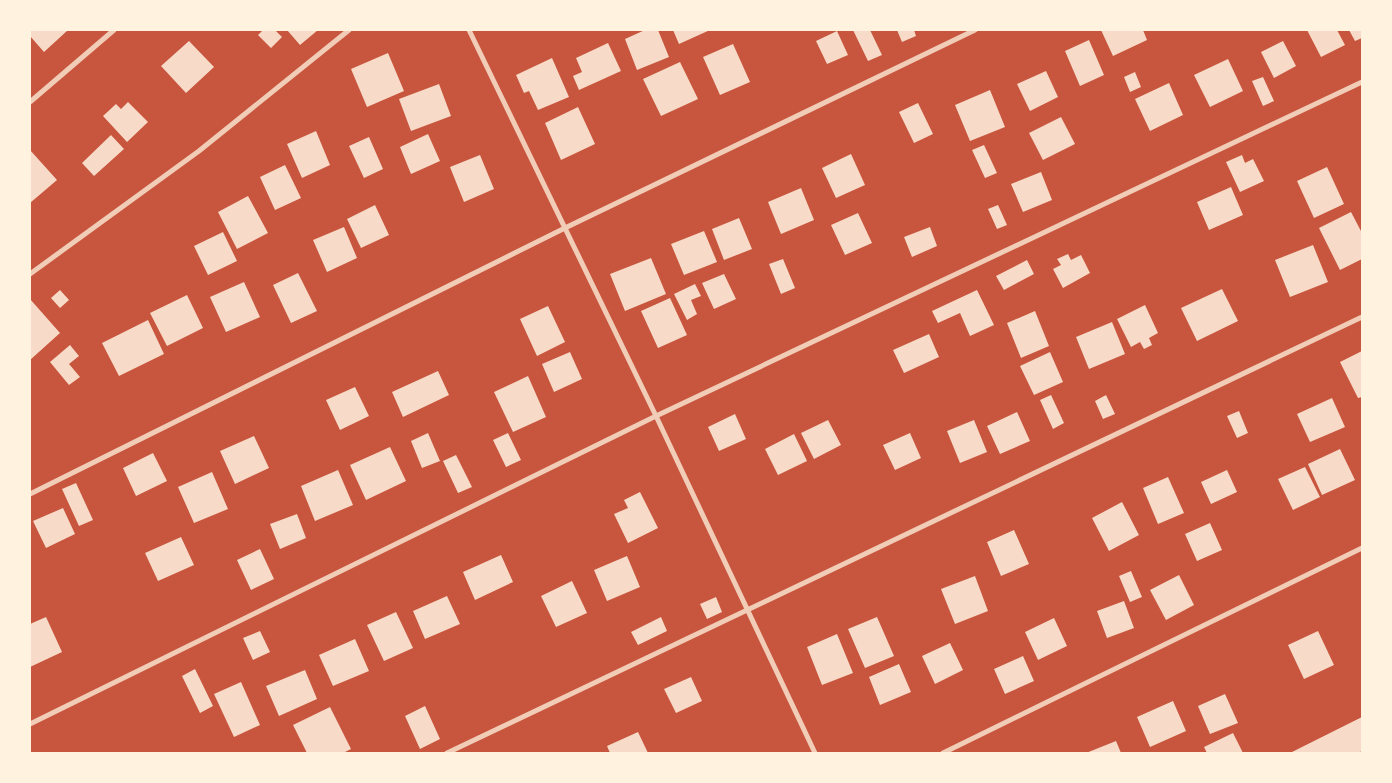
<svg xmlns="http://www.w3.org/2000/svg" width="1392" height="783" font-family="Ubuntu,sans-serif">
<rect width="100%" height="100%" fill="#c8553d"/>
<path fill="#f7dbc8" d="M 30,30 L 68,30 L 44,52 L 30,36 Z
M 263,30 L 275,30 L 282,37 L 271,48 L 258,35 Z
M 287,30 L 318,30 L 300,45 Z
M 645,30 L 658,30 L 669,57 L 637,70 L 625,39 Z
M 673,30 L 710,30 L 679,44 Z
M 853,30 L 870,30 L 882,55 L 868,61 Z
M 897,30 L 914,30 L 916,36 L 902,42 Z
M 1101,30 L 1143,30 L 1147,40 L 1113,56 Z
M 1307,30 L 1337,30 L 1345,45 L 1321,57 Z
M 1349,30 L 1362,30 L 1362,38 L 1355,41 Z
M 837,31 L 848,55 L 827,64 L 816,41 Z
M 1089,40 L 1104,75 L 1080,86 L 1065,51 Z
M 189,41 L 214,67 L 186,93 L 161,66 Z
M 1283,41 L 1296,66 L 1274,78 L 1261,52 Z
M 608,43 L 621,71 L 579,90 L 573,76 L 582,72 L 576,58 Z
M 733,44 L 750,82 L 720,95 L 703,57 Z
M 388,53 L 404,91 L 367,107 L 351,69 Z
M 552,58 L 569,97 L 538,110 L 529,91 L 524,93 L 516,75 Z
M 1228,59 L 1243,91 L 1210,107 L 1194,75 Z
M 680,62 L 698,99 L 661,116 L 643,79 Z
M 1046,71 L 1058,97 L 1030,111 L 1017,84 Z
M 1135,72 L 1141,87 L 1130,92 L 1124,77 Z
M 1263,77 L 1274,101 L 1263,106 L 1252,81 Z
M 1169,83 L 1183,115 L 1150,131 L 1135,99 Z
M 439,84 L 451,116 L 411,131 L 399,99 Z
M 990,90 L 1005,127 L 970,141 L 955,105 Z
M 128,102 L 148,122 L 127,142 L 103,116 L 116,104 L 121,109 Z
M 918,103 L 933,134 L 914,143 L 899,112 Z
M 578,107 L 595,144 L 561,160 L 545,123 Z
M 1061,117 L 1075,144 L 1043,160 L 1029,133 Z
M 316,131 L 330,165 L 302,178 L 287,144 Z
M 428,134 L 440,161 L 411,174 L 400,147 Z
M 111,135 L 124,149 L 94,176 L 82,163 Z
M 369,137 L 383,169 L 364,178 L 349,146 Z
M 984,145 L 997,173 L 985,178 L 972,150 Z
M 30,150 L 57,180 L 30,203 Z
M 851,154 L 865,185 L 836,198 L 822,168 Z
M 480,155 L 494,189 L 464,202 L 450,167 Z
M 1242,155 L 1245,163 L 1253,159 L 1264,181 L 1240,192 L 1226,162 Z
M 285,165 L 301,198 L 275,210 L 260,177 Z
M 1327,167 L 1344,204 L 1314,218 L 1297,181 Z
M 1041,172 L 1052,200 L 1023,212 L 1011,184 Z
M 1231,187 L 1243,215 L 1209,230 L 1197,202 Z
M 801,188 L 814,220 L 781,234 L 768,202 Z
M 248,196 L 268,233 L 237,249 L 218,212 Z
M 375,205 L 389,235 L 361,248 L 347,219 Z
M 998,205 L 1007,225 L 997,229 L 988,209 Z
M 1351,212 L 1362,233 L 1362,259 L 1340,270 L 1319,228 Z
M 858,213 L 872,243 L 845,255 L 831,225 Z
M 739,218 L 752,249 L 724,260 L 712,229 Z
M 344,227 L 357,258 L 327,272 L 313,240 Z
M 930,227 L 937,246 L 912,257 L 904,237 Z
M 704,231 L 717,262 L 684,275 L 671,244 Z
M 223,232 L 237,261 L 208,275 L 194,246 Z
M 1313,245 L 1328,282 L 1290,297 L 1275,260 Z
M 1068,254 L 1071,260 L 1081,255 L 1090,273 L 1063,288 L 1053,269 L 1061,265 L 1057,259 Z
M 651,258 L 666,294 L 625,311 L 610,274 Z
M 783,259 L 795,288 L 781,294 L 769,264 Z
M 1027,260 L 1034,274 L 1004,290 L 996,276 Z
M 298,273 L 317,311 L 291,323 L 273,285 Z
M 724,274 L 736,299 L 714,309 L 702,283 Z
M 244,282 L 260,317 L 226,332 L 210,297 Z
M 695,284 L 701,296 L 691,300 L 697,314 L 687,320 L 674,294 Z
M 1222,289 L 1238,321 L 1197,341 L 1181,308 Z
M 60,290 L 69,300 L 60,308 L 51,298 Z
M 977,290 L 994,325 L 970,336 L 960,313 L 938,323 L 932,311 Z
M 187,295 L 203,328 L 167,346 L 150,313 Z
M 670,298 L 687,335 L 658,348 L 641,311 Z
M 30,299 L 60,333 L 30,360 Z
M 1145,305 L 1158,333 L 1149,338 L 1152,345 L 1144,349 L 1140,342 L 1131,347 L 1117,319 Z
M 548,306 L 565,342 L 537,356 L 520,319 Z
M 1035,311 L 1049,346 L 1021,358 L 1007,323 Z
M 148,320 L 164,354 L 119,376 L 102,343 Z
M 1112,322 L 1125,354 L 1089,369 L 1076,337 Z
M 929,334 L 939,357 L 904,373 L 893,350 Z
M 70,345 L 79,356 L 69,364 L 80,377 L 69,385 L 50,362 Z
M 1362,351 L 1362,397 L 1358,398 L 1340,362 Z
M 570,352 L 582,379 L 554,392 L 542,364 Z
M 1050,352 L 1063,382 L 1034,395 L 1020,366 Z
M 438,371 L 449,395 L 403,417 L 392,392 Z
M 528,376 L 546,417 L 513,432 L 494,392 Z
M 355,387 L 369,416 L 340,430 L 326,400 Z
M 1051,395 L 1064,423 L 1053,429 L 1040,400 Z
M 1106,395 L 1115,414 L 1103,419 L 1095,401 Z
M 1332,398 L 1345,427 L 1310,442 L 1297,414 Z
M 1239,411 L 1248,433 L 1237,438 L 1227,416 Z
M 1017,412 L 1030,441 L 1000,454 L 987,426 Z
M 735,414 L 746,439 L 719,451 L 708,427 Z
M 828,420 L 841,445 L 814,459 L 801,433 Z
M 974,420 L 987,452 L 960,463 L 947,431 Z
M 428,433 L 440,461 L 422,468 L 411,441 Z
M 508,433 L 521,460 L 506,467 L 493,440 Z
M 910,433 L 921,458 L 895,470 L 883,445 Z
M 794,434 L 807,461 L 778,475 L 765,449 Z
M 254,436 L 269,468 L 235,484 L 220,451 Z
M 390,447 L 406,481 L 366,500 L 350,465 Z
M 1340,449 L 1355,480 L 1322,495 L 1308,464 Z
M 153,453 L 167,481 L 136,496 L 123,468 Z
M 456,455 L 472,487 L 458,493 L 443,461 Z
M 1305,467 L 1320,497 L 1293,510 L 1278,479 Z
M 338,470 L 353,505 L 315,521 L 301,486 Z
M 1227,470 L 1237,492 L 1211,504 L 1201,482 Z
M 212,472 L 228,509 L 194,523 L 178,487 Z
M 1168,477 L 1184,513 L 1158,524 L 1143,488 Z
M 76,483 L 93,520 L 79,526 L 62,489 Z
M 640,492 L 658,528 L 628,543 L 614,514 L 628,508 L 624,500 Z
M 1122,502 L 1139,535 L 1109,551 L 1092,518 Z
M 63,508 L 75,534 L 46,548 L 33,521 Z
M 297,514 L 306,538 L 280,549 L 270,524 Z
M 1210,523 L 1222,550 L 1197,561 L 1185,534 Z
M 1014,530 L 1029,564 L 1001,576 L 987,542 Z
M 181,537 L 194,565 L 158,581 L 145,553 Z
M 260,549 L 274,579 L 251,590 L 237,560 Z
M 501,555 L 513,582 L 475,600 L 463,572 Z
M 627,556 L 640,587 L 607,601 L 594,570 Z
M 1131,571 L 1142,597 L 1130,602 L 1119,576 Z
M 1179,575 L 1194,605 L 1166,620 L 1150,590 Z
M 975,576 L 988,611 L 955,624 L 941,589 Z
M 572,581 L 587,613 L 556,627 L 541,596 Z
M 447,596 L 460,624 L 425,639 L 413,611 Z
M 716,597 L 722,612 L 707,619 L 700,604 Z
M 1124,601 L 1134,628 L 1107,638 L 1097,611 Z
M 396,612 L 413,648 L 384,661 L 367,625 Z
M 46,617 L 62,652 L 30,667 L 30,624 Z
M 661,617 L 667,631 L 638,645 L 631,632 Z
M 877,617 L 894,656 L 865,668 L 848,629 Z
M 1054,618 L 1067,646 L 1038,660 L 1025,632 Z
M 260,631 L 270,652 L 253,660 L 243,638 Z
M 1318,631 L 1334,665 L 1304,679 L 1288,645 Z
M 837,634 L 853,673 L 822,685 L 807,647 Z
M 355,639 L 369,671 L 333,686 L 319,655 Z
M 950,643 L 963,670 L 935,684 L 922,656 Z
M 1023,656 L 1034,681 L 1005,694 L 994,669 Z
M 899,664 L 911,692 L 880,705 L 869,677 Z
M 195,669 L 213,706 L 200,713 L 182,676 Z
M 305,670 L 317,699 L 279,716 L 266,686 Z
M 691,677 L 702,701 L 676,713 L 664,689 Z
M 241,682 L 260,725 L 234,737 L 214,694 Z
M 1225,694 L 1238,723 L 1210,734 L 1198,706 Z
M 1173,701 L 1186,731 L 1150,747 L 1137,717 Z
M 425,706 L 440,739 L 420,749 L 405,716 Z
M 330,707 L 351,749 L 343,753 L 307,753 L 293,725 Z
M 1362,717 L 1362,751 L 1358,753 L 1290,753 Z
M 638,732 L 648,753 L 610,753 L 607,746 Z
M 1233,733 L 1243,753 L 1207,753 L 1204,747 Z
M 1116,741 L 1121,753 L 1086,753 Z"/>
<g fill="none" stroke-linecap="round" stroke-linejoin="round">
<path stroke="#f1ccb7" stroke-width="5" d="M 469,30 L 656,416 L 815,753
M 30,102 L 114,30
M 30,274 L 199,151 L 349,30
M 30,494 L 565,228 L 975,30
M 30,724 L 656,416 L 1362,82
M 447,753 L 1362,317
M 943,753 L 1362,548"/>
</g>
<rect width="1392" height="783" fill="none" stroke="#fff3e0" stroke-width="62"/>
</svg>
